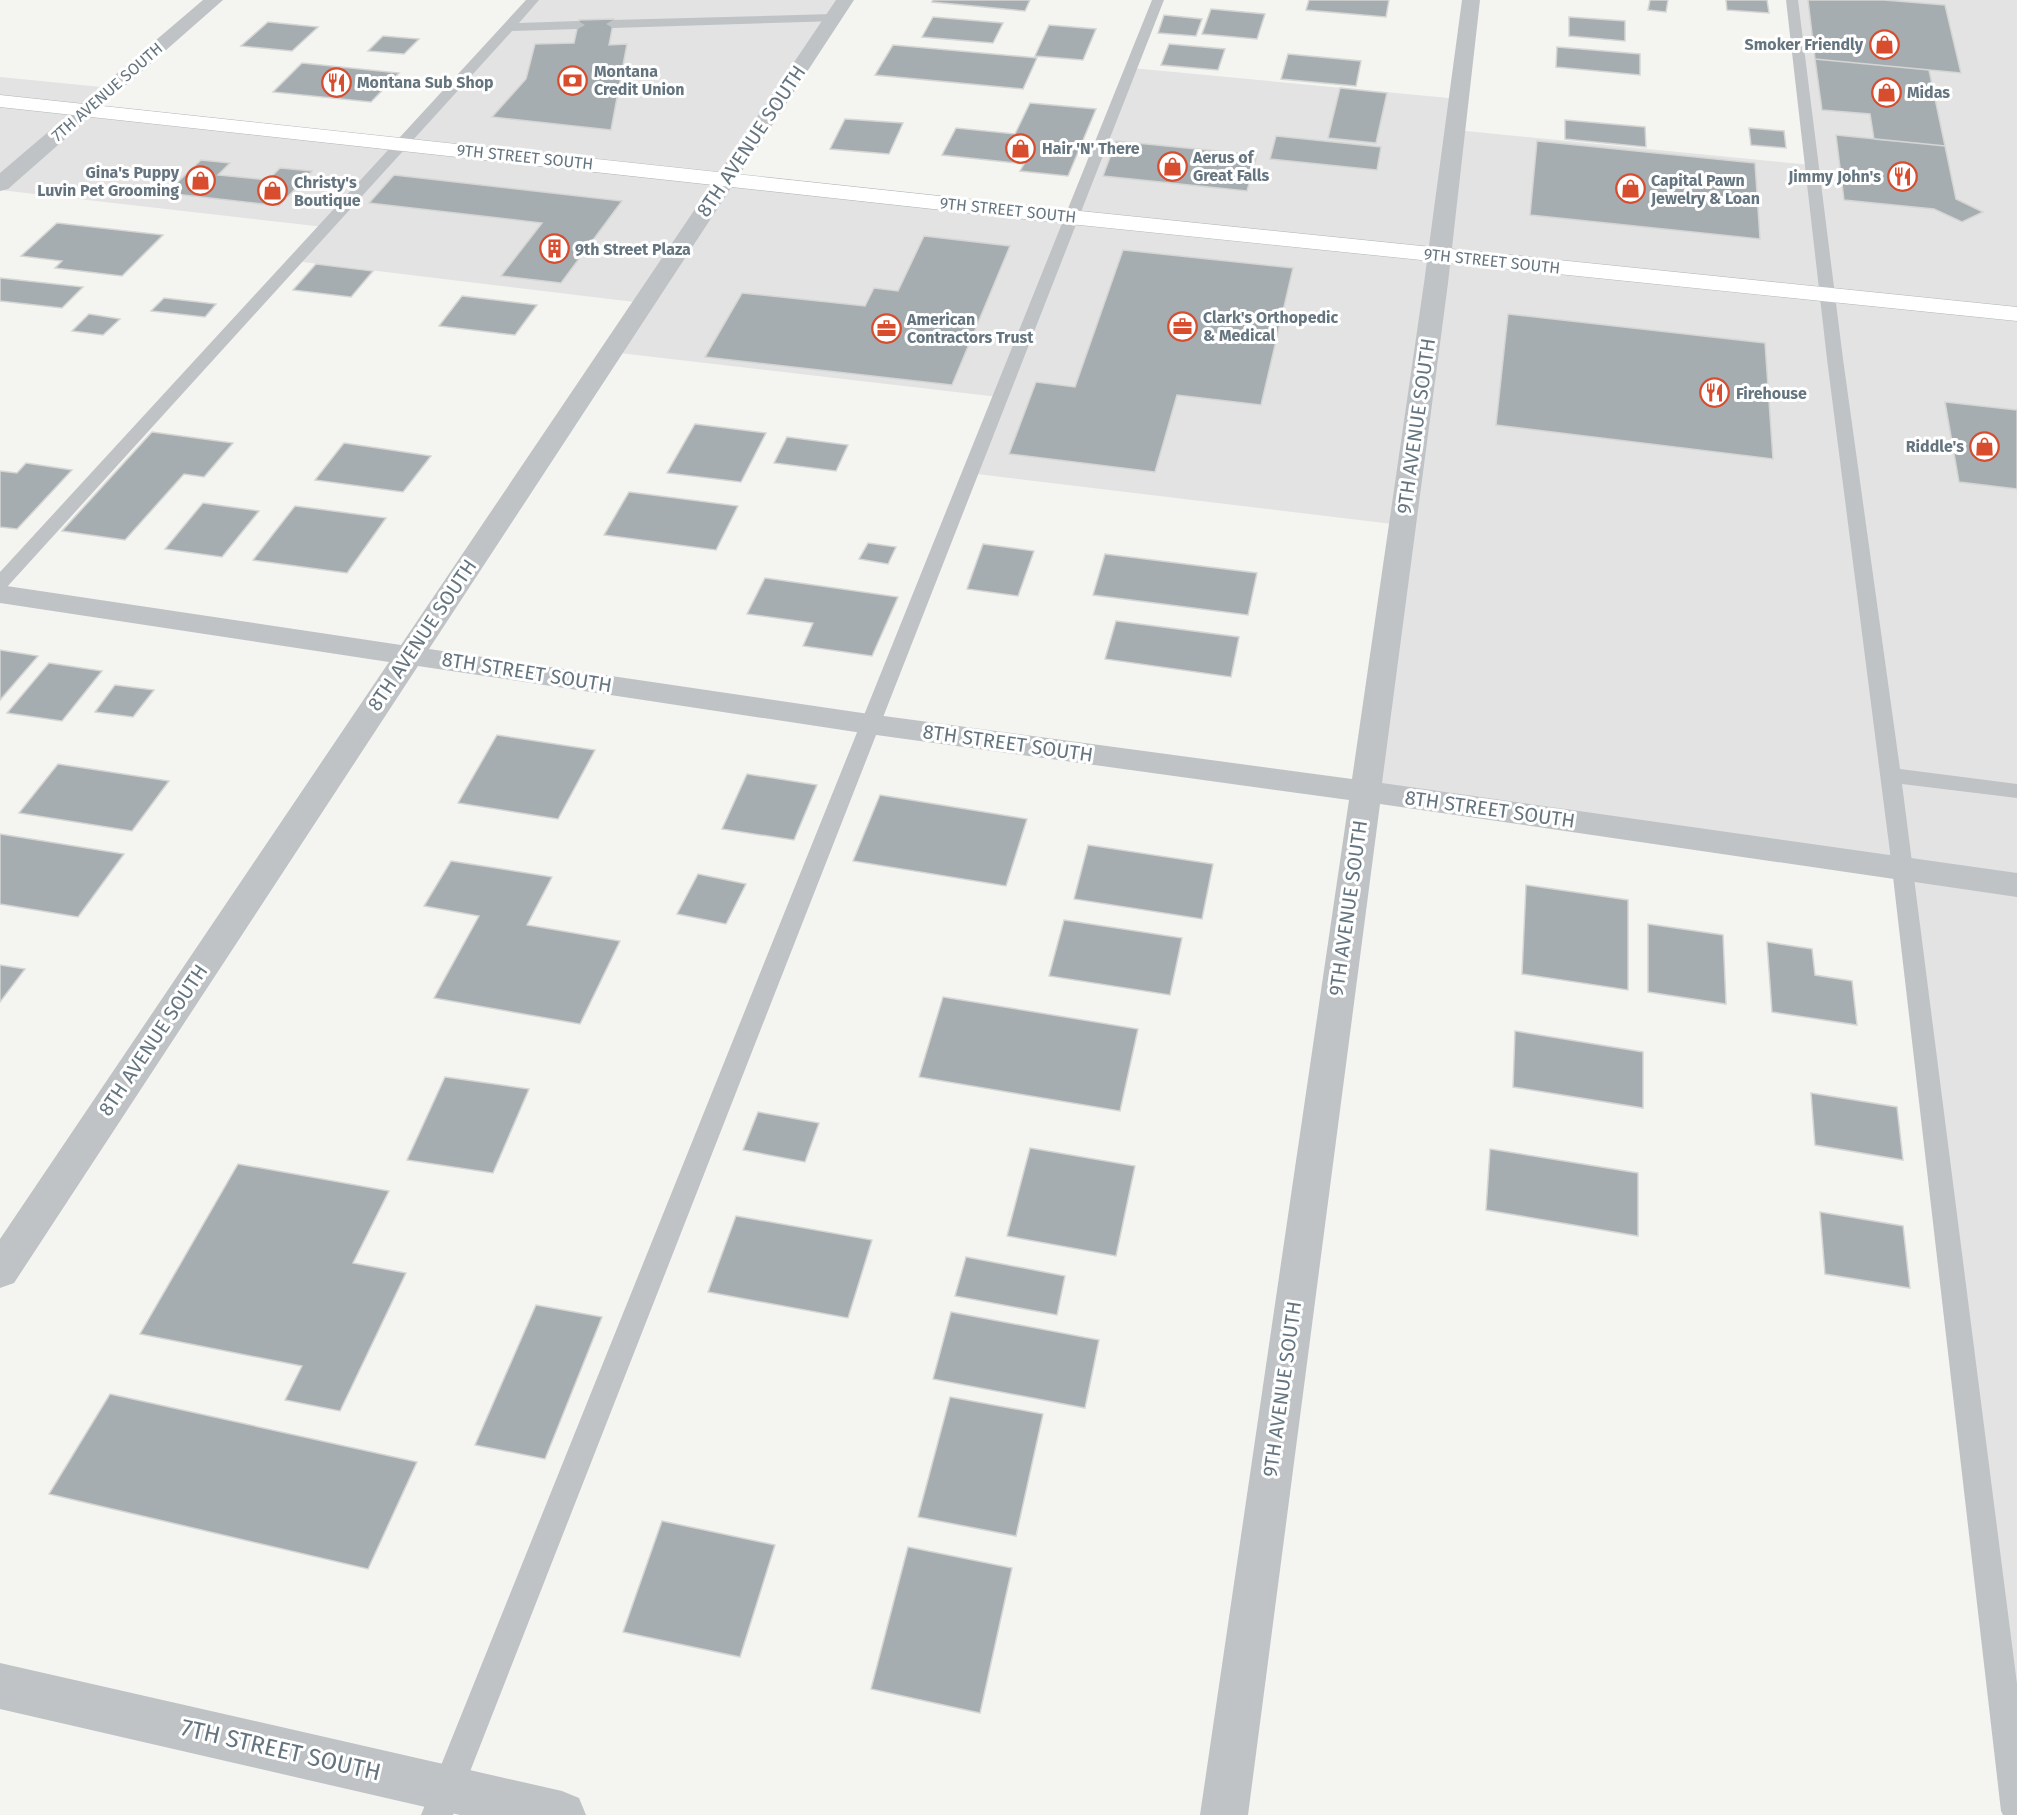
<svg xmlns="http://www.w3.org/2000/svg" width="2017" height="1815" font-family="'Fira Sans',sans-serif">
<rect width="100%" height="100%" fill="#f4f4f1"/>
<path fill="#e2e3e2" d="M 533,0 L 845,0 L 727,178 L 1070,217 L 1131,68 L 1459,99 L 1456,130 L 1811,165 L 1792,0 L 2017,0 L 2017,1811 L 1902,868 L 1364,791 L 1401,525 L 969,473 L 999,397 L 611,352 L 643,303 L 295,261 L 324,227 L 0,190 L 0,77 L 111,88 L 87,109 L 402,144 Z"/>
<path fill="#a5adb1" stroke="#d5d5d3" stroke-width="1.5" d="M 933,0 L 1030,0 L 1025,11 L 932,2 Z
M 1309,0 L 1389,0 L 1386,17 L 1306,10 Z
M 1650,0 L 1668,0 L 1666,12 L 1648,10 Z
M 1726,0 L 1767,0 L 1769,13 L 1727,10 Z
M 1808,0 L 1884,0 L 1945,5 L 1961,73 L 1815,59 Z
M 1211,9 L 1265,14 L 1257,39 L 1202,34 Z
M 1164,15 L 1202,19 L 1196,36 L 1158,33 Z
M 933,17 L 1003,23 L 993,43 L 922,37 Z
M 1569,17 L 1625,21 L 1625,41 L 1569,36 Z
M 614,19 L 609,45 L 627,44 L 611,130 L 492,117 L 526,79 L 535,44 L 574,43 L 579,20 Z
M 268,22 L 318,27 L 292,51 L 241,46 Z
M 1049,25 L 1096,29 L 1083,60 L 1035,56 Z
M 383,36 L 419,39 L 404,54 L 368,51 Z
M 1169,44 L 1225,49 L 1218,70 L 1161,65 Z
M 893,45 L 1037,58 L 1023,89 L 875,75 Z
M 1557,47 L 1640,54 L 1640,75 L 1556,67 Z
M 1288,54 L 1361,61 L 1356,86 L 1281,79 Z
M 1815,59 L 1929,70 L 1945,146 L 1874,139 L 1870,114 L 1822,110 Z
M 302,63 L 399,73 L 371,102 L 273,92 Z
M 1340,88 L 1387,93 L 1376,143 L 1328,138 Z
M 1030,103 L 1096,109 L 1068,176 L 1020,171 L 1024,164 L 942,155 L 956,128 L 1015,134 Z
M 845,119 L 903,123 L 889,154 L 830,149 Z
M 1565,120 L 1645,127 L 1646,147 L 1565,139 Z
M 1749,128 L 1784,131 L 1786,148 L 1751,145 Z
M 1836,135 L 1945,146 L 1956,199 L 1983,212 L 1962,222 L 1934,209 L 1844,200 Z
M 1276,136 L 1381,147 L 1377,170 L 1270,159 Z
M 1116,141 L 1257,155 L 1247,191 L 1103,176 Z
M 1537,141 L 1755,163 L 1760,239 L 1530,215 Z
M 201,160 L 230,163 L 218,175 L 268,180 L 280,168 L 312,171 L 279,206 L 166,193 Z
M 394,175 L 622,201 L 561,283 L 501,276 L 542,223 L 369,203 Z
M 57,223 L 163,235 L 122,276 L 55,268 L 62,261 L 21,256 Z
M 924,236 L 1010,246 L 952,385 L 705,357 L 742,293 L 865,306 L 874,288 L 898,291 Z
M 1123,250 L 1293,268 L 1261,405 L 1177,395 L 1155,472 L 1009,454 L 1036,382 L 1075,387 Z
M 316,264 L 373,271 L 351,297 L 293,290 Z
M 0,278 L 83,287 L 62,308 L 0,301 Z
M 462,296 L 537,305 L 515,335 L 439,326 Z
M 164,298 L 216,304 L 205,317 L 151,311 Z
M 89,314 L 120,319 L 103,335 L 72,331 Z
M 1508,314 L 1765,343 L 1773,459 L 1496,425 Z
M 1945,402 L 2017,410 L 2017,489 L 1959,482 Z
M 695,424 L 766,433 L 741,482 L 667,473 Z
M 152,432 L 233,443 L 204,477 L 184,474 L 125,540 L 62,531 Z
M 787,437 L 848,445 L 836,471 L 774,463 Z
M 344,443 L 431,456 L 403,492 L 315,480 Z
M 26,463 L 72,470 L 17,529 L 0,527 L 0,471 L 17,473 Z
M 629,492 L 738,506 L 716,550 L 604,535 Z
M 203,503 L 259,511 L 222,557 L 165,549 Z
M 295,506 L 386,518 L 347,573 L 253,560 Z
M 868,543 L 896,547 L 888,564 L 859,559 Z
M 983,544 L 1034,551 L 1018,596 L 967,589 Z
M 1105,554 L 1257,573 L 1248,615 L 1093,595 Z
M 765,578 L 898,597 L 872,656 L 803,646 L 813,623 L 747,614 Z
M 1116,621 L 1239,637 L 1231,677 L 1105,659 Z
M 0,650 L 38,656 L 0,700 Z
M 49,663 L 102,671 L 62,721 L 7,713 Z
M 115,685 L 154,690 L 133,717 L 95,712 Z
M 497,735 L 595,750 L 558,819 L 458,803 Z
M 58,764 L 169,781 L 132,831 L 19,813 Z
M 747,774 L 817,785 L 794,840 L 722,829 Z
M 880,795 L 1027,819 L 1006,886 L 853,861 Z
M 0,834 L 124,854 L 78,917 L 0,904 Z
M 1088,845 L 1213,864 L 1202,919 L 1074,899 Z
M 451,861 L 552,877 L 527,925 L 620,941 L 580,1024 L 434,998 L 479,916 L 424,906 Z
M 698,874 L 746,884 L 726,924 L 677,914 Z
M 1526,885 L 1628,900 L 1628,990 L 1522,974 Z
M 1064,920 L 1182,938 L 1170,995 L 1049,976 Z
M 1648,924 L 1723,935 L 1726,1004 L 1648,992 Z
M 1767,942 L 1812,949 L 1815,975 L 1852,981 L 1857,1025 L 1772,1012 Z
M 0,965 L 25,969 L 0,1002 Z
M 943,997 L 1138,1029 L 1120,1111 L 919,1077 Z
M 1515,1031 L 1643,1052 L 1643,1108 L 1513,1087 Z
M 445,1077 L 529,1089 L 493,1173 L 407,1160 Z
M 1811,1093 L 1897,1107 L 1903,1160 L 1815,1145 Z
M 758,1112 L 819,1123 L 805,1162 L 743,1150 Z
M 1030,1148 L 1135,1166 L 1116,1256 L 1007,1236 Z
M 1490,1149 L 1638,1173 L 1638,1236 L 1486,1210 Z
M 238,1164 L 389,1191 L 353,1263 L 406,1273 L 340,1411 L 285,1400 L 302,1366 L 140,1334 Z
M 1820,1212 L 1903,1226 L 1910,1288 L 1825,1274 Z
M 736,1216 L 872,1240 L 848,1318 L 708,1292 Z
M 966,1257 L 1065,1276 L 1057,1315 L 955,1296 Z
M 536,1305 L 602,1317 L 545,1459 L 475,1445 Z
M 951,1312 L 1099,1340 L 1085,1408 L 933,1379 Z
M 110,1394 L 417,1462 L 368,1569 L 49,1494 Z
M 950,1397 L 1043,1414 L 1016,1536 L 918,1517 Z
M 662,1521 L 775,1545 L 740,1657 L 623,1632 Z
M 908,1547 L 1012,1568 L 980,1713 L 871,1689 Z"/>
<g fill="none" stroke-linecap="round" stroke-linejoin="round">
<defs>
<path id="secondary" d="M 0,95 L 1070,210 L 2017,307 L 2017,321 L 1070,224 L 0,107 Z"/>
</defs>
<use href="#secondary" stroke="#b2b7ba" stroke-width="1"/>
<path fill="#bfc3c6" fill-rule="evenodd" d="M 526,0 L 539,0 L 519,23 L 578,21 L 585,25 L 578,29 L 512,31 L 7,587 L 0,589 L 0,572 Z
M 1152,0 L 1164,0 L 453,1815 L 421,1815 Z
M 1786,0 L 1798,0 L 1843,359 L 1900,769 L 2017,784 L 2017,798 L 1902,784 L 2017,1684 L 2017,1815 L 2003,1815 L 2001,1811 L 1892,868 L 1827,359 Z
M 833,14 L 838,15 L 840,18 L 838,21 L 613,28 L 606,24 L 613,20 Z"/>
<path fill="#bfc3c6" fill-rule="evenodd" d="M 203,0 L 223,0 L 8,189 L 0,191 L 0,173 Z
M 836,0 L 854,0 L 429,649 L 869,714 L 1352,779 L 1424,283 L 1462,0 L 1480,0 L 1448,283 L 1382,783 L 2017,873 L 2017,897 L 1380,804 L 1248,1815 L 1200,1815 L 1349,800 L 869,734 L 418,666 L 14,1283 L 0,1288 L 0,1239 L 389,662 L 0,603 L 0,585 L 401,645 Z
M 0,1663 L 562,1791 L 579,1798 L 586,1815 L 460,1815 L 0,1709 Z"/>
<use href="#secondary" fill="#fff" fill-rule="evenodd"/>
</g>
<defs>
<symbol id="shop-ring" viewBox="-11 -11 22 22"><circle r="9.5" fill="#fff" stroke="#d74d2e" stroke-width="1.5"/><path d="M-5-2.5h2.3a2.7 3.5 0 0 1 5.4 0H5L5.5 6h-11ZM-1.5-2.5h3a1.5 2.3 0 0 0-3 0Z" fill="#d74d2e"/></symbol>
<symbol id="bank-ring" viewBox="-11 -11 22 22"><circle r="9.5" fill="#fff" stroke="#d74d2e" stroke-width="1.5"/><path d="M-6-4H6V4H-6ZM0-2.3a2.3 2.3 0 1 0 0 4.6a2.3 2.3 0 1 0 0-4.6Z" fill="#d74d2e"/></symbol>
<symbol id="restaurant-ring" viewBox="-11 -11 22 22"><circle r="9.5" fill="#fff" stroke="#d74d2e" stroke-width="1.5"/><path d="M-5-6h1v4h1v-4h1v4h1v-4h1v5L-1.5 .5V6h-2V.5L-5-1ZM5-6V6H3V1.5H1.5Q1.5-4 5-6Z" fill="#d74d2e"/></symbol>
<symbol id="building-ring" viewBox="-11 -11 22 22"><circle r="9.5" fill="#fff" stroke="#d74d2e" stroke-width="1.5"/><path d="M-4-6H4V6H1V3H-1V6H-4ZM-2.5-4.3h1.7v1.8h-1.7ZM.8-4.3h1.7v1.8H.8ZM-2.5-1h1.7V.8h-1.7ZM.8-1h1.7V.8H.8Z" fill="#d74d2e"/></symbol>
<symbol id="office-ring" viewBox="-11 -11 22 22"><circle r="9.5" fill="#fff" stroke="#d74d2e" stroke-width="1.5"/><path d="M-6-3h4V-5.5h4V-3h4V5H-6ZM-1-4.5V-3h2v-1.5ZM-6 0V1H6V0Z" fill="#d74d2e"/></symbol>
</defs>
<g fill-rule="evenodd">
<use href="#shop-ring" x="1868" y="28" width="33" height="33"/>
<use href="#bank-ring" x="556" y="64" width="33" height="33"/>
<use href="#restaurant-ring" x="320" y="66" width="33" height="33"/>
<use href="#shop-ring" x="1870" y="76" width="33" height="33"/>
<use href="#shop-ring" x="1004" y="132" width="33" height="33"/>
<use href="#shop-ring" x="1156" y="150" width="33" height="33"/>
<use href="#restaurant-ring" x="1886" y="160" width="33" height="33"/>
<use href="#shop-ring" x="184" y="164" width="33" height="33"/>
<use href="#shop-ring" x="1614" y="172" width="33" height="33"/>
<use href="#shop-ring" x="256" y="174" width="33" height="33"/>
<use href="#building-ring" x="538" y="232" width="33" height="33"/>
<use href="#office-ring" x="1166" y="310" width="33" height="33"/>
<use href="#office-ring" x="870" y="312" width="33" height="33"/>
<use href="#restaurant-ring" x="1698" y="376" width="33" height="33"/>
<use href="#shop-ring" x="1968" y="430" width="33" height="33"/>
</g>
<g text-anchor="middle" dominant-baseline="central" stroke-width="6" stroke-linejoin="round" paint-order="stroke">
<g font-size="16" font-weight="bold" fill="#657580" stroke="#fff" text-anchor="start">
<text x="1863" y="44" text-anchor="end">Smoker Friendly</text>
<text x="594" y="71">Montana<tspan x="594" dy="18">Credit Union</tspan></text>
<text x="357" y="82">Montana Sub Shop</text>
<text x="1907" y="92">Midas</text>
<text x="1042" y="148">Hair 'N' There</text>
<text x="1193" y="157">Aerus of<tspan x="1193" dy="18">Great Falls</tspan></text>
<text x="179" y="172" text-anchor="end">Gina's Puppy<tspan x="179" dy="18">Luvin Pet Grooming</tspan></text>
<text x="1881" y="176" text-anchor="end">Jimmy John's</text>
<text x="1651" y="180">Capital Pawn<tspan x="1651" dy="18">Jewelry &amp; Loan</tspan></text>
<text x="294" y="182">Christy's<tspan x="294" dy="18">Boutique</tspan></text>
<text x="575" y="249">9th Street Plaza</text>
<text x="1203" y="317">Clark's Orthopedic<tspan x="1203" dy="18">&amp; Medical</tspan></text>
<text x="907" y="319">American<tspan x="907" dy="18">Contractors Trust</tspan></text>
<text x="1736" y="393">Firehouse</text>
<text x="1964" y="446" text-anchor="end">Riddle's</text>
</g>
<g font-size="16" fill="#657580" stroke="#fff">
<text transform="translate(107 92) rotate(-41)">7TH AVENUE SOUTH</text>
<text transform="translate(525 157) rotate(6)">9TH STREET SOUTH</text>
<text transform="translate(1008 210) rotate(6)">9TH STREET SOUTH</text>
<text transform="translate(1492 261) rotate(6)">9TH STREET SOUTH</text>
</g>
<g font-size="20" fill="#657580" stroke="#fff">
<text transform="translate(751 141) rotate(-56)">8TH AVENUE SOUTH</text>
<text transform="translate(1416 426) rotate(-82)">9TH AVENUE SOUTH</text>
<text transform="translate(422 635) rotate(-56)">8TH AVENUE SOUTH</text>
<text transform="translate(527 672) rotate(9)">8TH STREET SOUTH</text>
<text transform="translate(1008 743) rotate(8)">8TH STREET SOUTH</text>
<text transform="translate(1490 809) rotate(8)">8TH STREET SOUTH</text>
<text transform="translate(1348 908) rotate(-82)">9TH AVENUE SOUTH</text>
<text transform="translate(153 1040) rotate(-56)">8TH AVENUE SOUTH</text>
<text transform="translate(1282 1389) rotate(-82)">9TH AVENUE SOUTH</text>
</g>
<g font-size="24" fill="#657580" stroke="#fff">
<text transform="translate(281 1750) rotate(13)">7TH STREET SOUTH</text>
</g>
</g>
</svg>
